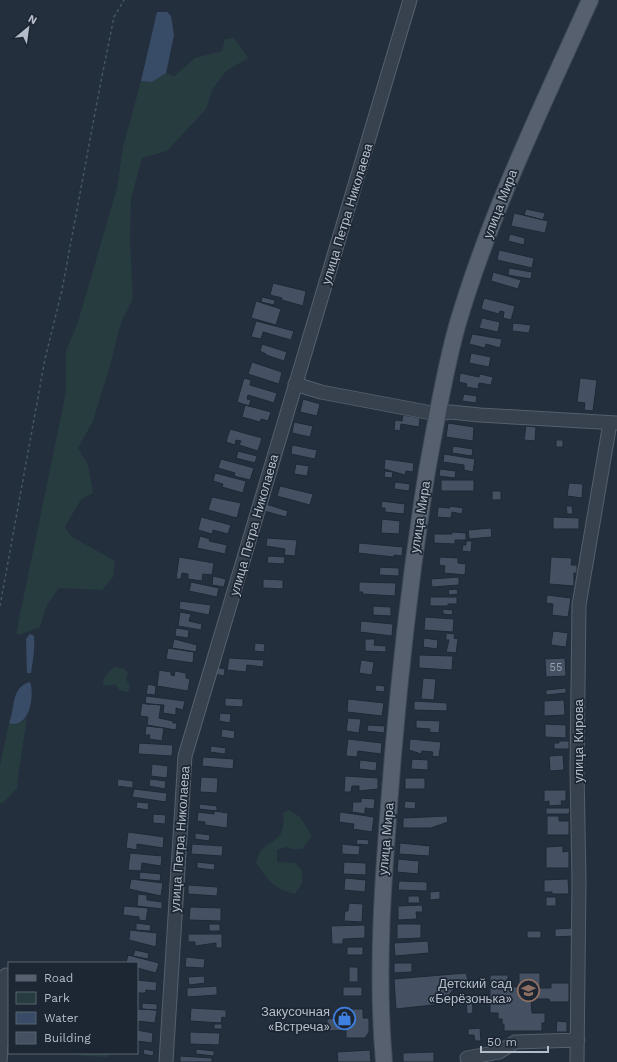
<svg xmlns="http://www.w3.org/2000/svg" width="617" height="1062" font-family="'Work Sans',sans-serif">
<rect width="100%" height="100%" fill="#242f3e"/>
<path fill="#263c3f" d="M 234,38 L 248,58 L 226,71 L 212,90 L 206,109 L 167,151 L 142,158 L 131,199 L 130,240 L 133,298 L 121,323 L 110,366 L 93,421 L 78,448 L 88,465 L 93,493 L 81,499 L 65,527 L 72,537 L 115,561 L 113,577 L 102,590 L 59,588 L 47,605 L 40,627 L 19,635 L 16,634 L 66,392 L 66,351 L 78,322 L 117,188 L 123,147 L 141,81 L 152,82 L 166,73 L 174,76 L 195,58 L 222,51 L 225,39 Z
M 115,667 L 125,669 L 128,674 L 126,679 L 130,686 L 128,692 L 119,690 L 115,684 L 107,686 L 103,685 C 102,679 109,670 115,667 Z
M 27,718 L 17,783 L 18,787 L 3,803 L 0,803 L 0,765 L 9,723 C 16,726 21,723 27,718 Z
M 289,810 L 300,817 L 312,836 L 302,849 L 292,849 L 286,847 L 277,850 L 277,862 L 295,863 L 302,870 L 302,883 L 295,894 C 274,889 267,880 256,862 C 258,858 259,853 261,850 C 266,845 271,843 276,839 C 284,834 284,821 283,813 Z
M 64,1053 L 108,1053 L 107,1057 L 85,1056 Z"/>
<path fill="#394c67" d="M 157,12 L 167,12 L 171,16 L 174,35 L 166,73 L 152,82 L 141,81 Z
M 30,634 L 34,636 C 35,648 33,661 31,673 L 27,673 L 26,639 Z
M 30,682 C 35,696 29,730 9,723 C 16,707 10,688 30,682 Z"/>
<path fill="#455162" stroke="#1f2835" d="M 526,209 L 545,213 L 543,220 L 524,215 Z
M 514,213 L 548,221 L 545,233 L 511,226 Z
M 510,234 L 525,238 L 524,245 L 508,241 Z
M 499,250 L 534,258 L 532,268 L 497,260 Z
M 509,268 L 532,272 L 531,279 L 508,275 Z
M 493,272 L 521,280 L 518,289 L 491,281 Z
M 273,283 L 306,291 L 303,306 L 282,300 L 282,298 L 270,295 Z
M 262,297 L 275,300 L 274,305 L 261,302 Z
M 484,298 L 515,306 L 511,320 L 503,318 L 504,312 L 500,311 L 499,314 L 481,309 Z
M 256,301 L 281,309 L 276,325 L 251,318 Z
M 482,318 L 500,322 L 498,332 L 479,328 Z
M 256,321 L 294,331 L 291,340 L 263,332 L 261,339 L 251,337 Z
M 513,323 L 531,325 L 529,333 L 512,331 Z
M 472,334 L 502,339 L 500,348 L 486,344 L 485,348 L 469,344 Z
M 262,344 L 287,352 L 284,361 L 266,355 L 266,354 L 260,351 Z
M 471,353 L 491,357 L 489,367 L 469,363 Z
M 252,362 L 282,372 L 279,384 L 248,374 Z
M 460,373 L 479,377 L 480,374 L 493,377 L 491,385 L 479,383 L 478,389 L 466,387 L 467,384 L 459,382 Z
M 244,378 L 251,380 L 250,385 L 277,393 L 274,403 L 248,395 L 247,399 L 251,400 L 249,406 L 237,402 Z
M 580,378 L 597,380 L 593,411 L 584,410 L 585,403 L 577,402 Z
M 464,394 L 477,396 L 476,403 L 462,401 Z
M 303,399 L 320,404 L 317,416 L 300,412 Z
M 245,405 L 271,412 L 268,421 L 261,419 L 260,422 L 242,417 Z
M 403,415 L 420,418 L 419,427 L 401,424 L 400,431 L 394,430 L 395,420 L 402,421 Z
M 294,422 L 313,426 L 310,437 L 292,433 Z
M 448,423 L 474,427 L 473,441 L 446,437 Z
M 526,426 L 536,427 L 535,441 L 524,440 Z
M 230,429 L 262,438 L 258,451 L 239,445 L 241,441 L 236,440 L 235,445 L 226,442 Z
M 556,440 L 563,440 L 563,447 L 556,447 Z
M 292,445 L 317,450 L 315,459 L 291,454 Z
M 453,446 L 473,449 L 472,456 L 452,453 Z
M 238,451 L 257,456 L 255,463 L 236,458 Z
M 444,454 L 475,459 L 473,472 L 464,470 L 464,465 L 443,462 Z
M 221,459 L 254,468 L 250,480 L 234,476 L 235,473 L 218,468 Z
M 385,459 L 414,463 L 413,472 L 406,471 L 405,475 L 384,469 Z
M 296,464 L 309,466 L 307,476 L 294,474 Z
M 440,469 L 456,471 L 455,478 L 439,476 Z
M 385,471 L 393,472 L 392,478 L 384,477 Z
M 215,473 L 246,481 L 243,493 L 222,487 L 223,484 L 213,481 Z
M 441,480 L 474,480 L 474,491 L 441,491 Z
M 395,482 L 410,484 L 409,491 L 394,489 Z
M 569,483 L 583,484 L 582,498 L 567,496 Z
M 280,486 L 313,494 L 310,505 L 277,496 Z
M 492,491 L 501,491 L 501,500 L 492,500 Z
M 212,497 L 241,503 L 237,518 L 208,510 Z
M 382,501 L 405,504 L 404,514 L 385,512 L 385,508 L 381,508 Z
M 266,504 L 288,511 L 286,517 L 264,511 Z
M 450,506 L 463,508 L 462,514 L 452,512 L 451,518 L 437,517 L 438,507 L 450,508 Z
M 566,506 L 572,506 L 573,514 L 567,514 Z
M 201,517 L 231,525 L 228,534 L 213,530 L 212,534 L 198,530 Z
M 553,517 L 579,518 L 579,529 L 553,529 Z
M 382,519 L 400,521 L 399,534 L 381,533 Z
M 491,528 L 492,537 L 469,539 L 468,530 Z
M 452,532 L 466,533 L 466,540 L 455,540 L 455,544 L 434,543 L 434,534 L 452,534 Z
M 200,536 L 210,539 L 209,541 L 227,545 L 225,554 L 197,548 Z
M 267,538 L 297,540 L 295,556 L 284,555 L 285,549 L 266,546 Z
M 466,541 L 472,541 L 471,552 L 462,551 L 463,545 L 466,545 Z
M 359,543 L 403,547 L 402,556 L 394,555 L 394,557 L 358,553 Z
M 268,556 L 285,557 L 284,564 L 267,563 Z
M 179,557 L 214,563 L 212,575 L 203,574 L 202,581 L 188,579 L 188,574 L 182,573 L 181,579 L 176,579 Z
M 440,557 L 458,558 L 458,563 L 466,564 L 465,575 L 444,573 L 445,566 L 439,565 Z
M 551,557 L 572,558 L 571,565 L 577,565 L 577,573 L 574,573 L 574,586 L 549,584 Z
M 380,567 L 399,568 L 399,576 L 379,575 Z
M 213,576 L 226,579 L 224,587 L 212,585 Z
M 459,577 L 459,585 L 432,587 L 431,579 Z
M 263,579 L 283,580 L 283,589 L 263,588 Z
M 191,582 L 219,588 L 217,597 L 189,591 Z
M 359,582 L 396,583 L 395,596 L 362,594 L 363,592 L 359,592 Z
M 457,589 L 458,594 L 449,595 L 448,590 Z
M 547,595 L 571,598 L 568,617 L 552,615 L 553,604 L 546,603 Z
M 430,597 L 457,597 L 457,604 L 448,604 L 448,606 L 430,606 Z
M 180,601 L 211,605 L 209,615 L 179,609 Z
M 373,606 L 391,607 L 391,616 L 373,615 Z
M 443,609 L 453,610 L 452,615 L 443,614 Z
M 180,612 L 191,614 L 189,621 L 202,624 L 201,630 L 178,626 Z
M 425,617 L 454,619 L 453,632 L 424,630 Z
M 361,621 L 393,624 L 392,636 L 360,632 Z
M 176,628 L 189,630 L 188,638 L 175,636 Z
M 553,631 L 568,633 L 566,647 L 551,645 Z
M 446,633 L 455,634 L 454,638 L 458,639 L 456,653 L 446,652 L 449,640 L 446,640 Z
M 424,638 L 438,640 L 437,649 L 423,647 Z
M 174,639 L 197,645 L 196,652 L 172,648 Z
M 365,639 L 375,639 L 374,645 L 386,646 L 386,652 L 365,651 Z
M 255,643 L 265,644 L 264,652 L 254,651 Z
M 168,648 L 194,652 L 193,663 L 166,659 Z
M 419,655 L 453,656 L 452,670 L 419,668 Z
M 229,658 L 264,660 L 263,667 L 247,665 L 246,672 L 227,670 Z
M 565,658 L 566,676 L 546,677 L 545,659 Z
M 361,660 L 374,662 L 372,675 L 359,673 Z
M 215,667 L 225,669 L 224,676 L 214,674 Z
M 159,670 L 171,672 L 171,675 L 174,676 L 175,671 L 186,673 L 186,678 L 190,679 L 188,691 L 157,686 Z
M 423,678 L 436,679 L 434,700 L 421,699 Z
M 148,684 L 156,686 L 155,695 L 146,694 Z
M 376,685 L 385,686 L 384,692 L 375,691 Z
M 566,688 L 566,693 L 546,695 L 546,690 Z
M 146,696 L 185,701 L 183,710 L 176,708 L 176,715 L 163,713 L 164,705 L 145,704 Z
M 225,698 L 243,699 L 243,707 L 225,706 Z
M 348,699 L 384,703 L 382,716 L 347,712 Z
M 564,700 L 565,715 L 544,716 L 544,701 Z
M 414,701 L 447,703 L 447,711 L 414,710 Z
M 142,703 L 161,705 L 159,718 L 173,721 L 173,723 L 177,723 L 176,730 L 147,725 L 148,717 L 140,716 Z
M 220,713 L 231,714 L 230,723 L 219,721 Z
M 348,718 L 361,719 L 359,733 L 346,731 Z
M 416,720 L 440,721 L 439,733 L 429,732 L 430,729 L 416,728 Z
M 545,724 L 566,725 L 566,738 L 545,737 Z
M 368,725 L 385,726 L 384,733 L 367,731 Z
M 146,726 L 164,728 L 162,741 L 149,739 L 150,735 L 145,735 Z
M 222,729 L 235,731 L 234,739 L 221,737 Z
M 348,739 L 382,743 L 381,754 L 358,751 L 357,757 L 346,756 Z
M 410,739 L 441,742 L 439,757 L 432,756 L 433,752 L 422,751 L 421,754 L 409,750 Z
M 559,741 L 569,741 L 569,749 L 554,749 L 554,743 L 559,743 Z
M 139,743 L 173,745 L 172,756 L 138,754 Z
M 211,746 L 226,748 L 225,754 L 210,752 Z
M 563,755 L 564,770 L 550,771 L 549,756 Z
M 203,757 L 234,759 L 233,769 L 202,766 Z
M 412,759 L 428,760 L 428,770 L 411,769 Z
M 360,760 L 377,762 L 376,771 L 359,769 Z
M 152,764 L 168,766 L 167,778 L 151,776 Z
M 345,776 L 378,778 L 378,789 L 359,791 L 359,786 L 352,786 L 351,792 L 344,792 Z
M 201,777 L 218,778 L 217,793 L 200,792 Z
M 405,778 L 425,778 L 425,789 L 405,789 Z
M 118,779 L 133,781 L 133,788 L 117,786 Z
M 150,779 L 166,781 L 165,789 L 149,786 Z
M 134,789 L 167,793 L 166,802 L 132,797 Z
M 544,790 L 566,790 L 566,801 L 561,801 L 562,805 L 549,806 L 549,801 L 544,802 Z
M 361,798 L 375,799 L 374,809 L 365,808 L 365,814 L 352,812 L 353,802 L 361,802 Z
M 405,801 L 416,802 L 415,809 L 404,808 Z
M 137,802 L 149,803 L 148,810 L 136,808 Z
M 200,804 L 217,806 L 217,811 L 199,809 Z
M 546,808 L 570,808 L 569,814 L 546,814 Z
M 214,811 L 228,813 L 227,828 L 205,825 L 205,822 L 197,821 L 198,812 L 214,814 Z
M 340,812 L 374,817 L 372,832 L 353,829 L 354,824 L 339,822 Z
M 153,814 L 166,815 L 165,824 L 153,823 Z
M 447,816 L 448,822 L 431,828 L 403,828 L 403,818 Z
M 547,816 L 559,816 L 559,821 L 569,821 L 569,835 L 547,835 Z
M 128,832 L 164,837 L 163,848 L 137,844 L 137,850 L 126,848 Z
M 195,833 L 210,835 L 209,841 L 195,839 Z
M 357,839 L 369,840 L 368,845 L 356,844 Z
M 400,843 L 430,846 L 429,856 L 399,854 Z
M 192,844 L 223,846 L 222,856 L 191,854 Z
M 342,844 L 360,846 L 359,855 L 342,854 Z
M 563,846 L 563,852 L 569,851 L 569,868 L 546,868 L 546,847 Z
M 130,853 L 162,856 L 161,866 L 142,863 L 141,871 L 128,870 Z
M 398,859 L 419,861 L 418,874 L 397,872 Z
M 197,862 L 215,864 L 214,870 L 197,868 Z
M 344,862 L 366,863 L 366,875 L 343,874 Z
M 140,872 L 161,874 L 160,881 L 139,879 Z
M 345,878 L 366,880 L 365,892 L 344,890 Z
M 131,879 L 163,883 L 161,896 L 129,889 Z
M 568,879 L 569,894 L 552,894 L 552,892 L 544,892 L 544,880 Z
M 399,881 L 427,882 L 427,891 L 398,890 Z
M 188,885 L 218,887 L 217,896 L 188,894 Z
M 440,891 L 440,899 L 430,900 L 430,892 Z
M 138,894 L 147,895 L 147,900 L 162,902 L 162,909 L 137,906 Z
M 408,896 L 419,896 L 420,903 L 408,903 Z
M 546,897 L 556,897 L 556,906 L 546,906 Z
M 349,903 L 363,904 L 362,922 L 344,921 L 345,911 L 348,911 Z
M 422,905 L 423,912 L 416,912 L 417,919 L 398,920 L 398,906 Z
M 124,906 L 148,908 L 146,921 L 139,920 L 139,917 L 123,915 Z
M 190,907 L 221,908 L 221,921 L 189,920 Z
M 136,923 L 151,925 L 150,931 L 136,930 Z
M 209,924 L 220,924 L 220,931 L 209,931 Z
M 397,924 L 421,924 L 421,938 L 397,939 Z
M 365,925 L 365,938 L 343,939 L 343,944 L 332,944 L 331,926 Z
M 573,928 L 573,936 L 555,937 L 555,929 Z
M 130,930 L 157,933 L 156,947 L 129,940 Z
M 527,931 L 541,931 L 541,938 L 527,938 Z
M 188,934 L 222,934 L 222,948 L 216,948 L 216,943 L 195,946 L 195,942 L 188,942 Z
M 428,941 L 429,953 L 395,956 L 394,943 Z
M 347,947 L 363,947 L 363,955 L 347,955 Z
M 135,950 L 149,953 L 148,959 L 133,956 Z
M 128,955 L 159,963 L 156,973 L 137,968 L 137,963 L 126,963 Z
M 186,957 L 205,959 L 204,968 L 185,967 Z
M 394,963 L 412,963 L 412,972 L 394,973 Z
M 349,967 L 358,967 L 358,982 L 349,982 Z
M 466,973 L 468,980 L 455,987 L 442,1004 L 396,1009 L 394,979 Z
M 519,973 L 540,973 L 540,988 L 551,988 L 551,983 L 569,983 L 569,1002 L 550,1002 L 549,999 L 531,999 L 532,1013 L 545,1013 L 545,1023 L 542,1023 L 542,1031 L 504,1031 L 504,1024 L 502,1025 L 502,1019 L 498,1019 L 498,1013 L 490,1013 L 490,975 L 508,975 L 508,987 L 519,987 Z
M 204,976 L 205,983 L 189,985 L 188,977 Z
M 137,980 L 157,982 L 156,991 L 146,990 L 146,993 L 137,993 Z
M 217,986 L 217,995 L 187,997 L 187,988 Z
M 343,987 L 362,987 L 362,996 L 343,996 Z
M 466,995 L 472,995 L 473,1013 L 467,1014 Z
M 142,1003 L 157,1004 L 157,1010 L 142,1009 Z
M 191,1008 L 226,1010 L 226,1018 L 222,1017 L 221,1023 L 190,1021 Z
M 137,1009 L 157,1010 L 155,1023 L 137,1021 Z
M 346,1009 L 363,1009 L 363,1018 L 369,1018 L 369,1032 L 365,1038 L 346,1038 L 346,1030 L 327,1031 L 327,1019 L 338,1018 L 338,1014 L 346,1014 Z
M 557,1021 L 567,1022 L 567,1032 L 556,1032 Z
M 214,1024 L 222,1024 L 222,1029 L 214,1029 Z
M 480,1028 L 481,1041 L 475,1041 L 474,1035 L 468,1035 L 468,1029 Z
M 137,1030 L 153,1033 L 152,1043 L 137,1041 Z
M 190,1032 L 220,1033 L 219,1045 L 190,1044 Z
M 144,1049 L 154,1051 L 153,1056 L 143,1054 Z
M 196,1049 L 214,1051 L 214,1056 L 196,1054 Z
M 370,1050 L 371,1062 L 338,1062 L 337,1052 Z
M 434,1052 L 434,1062 L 403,1062 L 403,1053 Z
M 180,1056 L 212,1058 L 212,1062 L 180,1062 Z"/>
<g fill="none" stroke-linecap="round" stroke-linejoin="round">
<defs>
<path id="minor" d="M 295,384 L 321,392 L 437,414 L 450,412 L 480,415 L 617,423
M 467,1058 L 499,1052 L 515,1042 L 578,1040
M 0,1062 L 6,975
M 166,1062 L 185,756 L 410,0
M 577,1062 L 579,882 L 577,770 L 579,605 L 610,423"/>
<path id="major" d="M 384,1062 C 375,959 385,857 393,755 C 401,660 412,565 427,471 C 436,422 444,373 457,326 C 490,213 542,107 590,0"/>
</defs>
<use href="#minor" stroke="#565f6c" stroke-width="15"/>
<use href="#major" stroke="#414a57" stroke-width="18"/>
<path stroke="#44595c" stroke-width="1.5" stroke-dasharray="3 3" stroke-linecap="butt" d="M 0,606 L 45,359 L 62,290 L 100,86 L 114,17 L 124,0"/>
<use href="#minor" stroke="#38414e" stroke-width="13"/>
<use href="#major" stroke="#56606e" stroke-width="16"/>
</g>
<defs>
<symbol id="school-ring" viewBox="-11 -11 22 22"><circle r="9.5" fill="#1d2633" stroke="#8d6e63" stroke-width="1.5"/><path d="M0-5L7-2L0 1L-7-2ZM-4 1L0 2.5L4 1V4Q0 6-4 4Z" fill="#8d6e63"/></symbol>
<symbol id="shop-ring" viewBox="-11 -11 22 22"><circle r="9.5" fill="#1d2633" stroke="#3f7fe0" stroke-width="1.5"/><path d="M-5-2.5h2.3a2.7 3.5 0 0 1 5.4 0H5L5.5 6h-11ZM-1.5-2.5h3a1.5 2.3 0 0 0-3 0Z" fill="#3f7fe0"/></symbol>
</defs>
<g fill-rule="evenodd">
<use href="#school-ring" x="516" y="978" width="25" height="25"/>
<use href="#shop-ring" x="332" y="1006" width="25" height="25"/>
</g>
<g text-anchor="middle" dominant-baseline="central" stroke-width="3.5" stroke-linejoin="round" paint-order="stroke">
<g font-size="11" fill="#98a1af">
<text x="556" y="667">55</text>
</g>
<g font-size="13" fill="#b4bcc9" stroke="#1d2633">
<text transform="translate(500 204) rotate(-69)">улица Мира</text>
<text transform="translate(347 214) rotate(-73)">улица Петра Николаева</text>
<text transform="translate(420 517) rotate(-81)">улица Мира</text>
<text transform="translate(254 525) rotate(-74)">улица Петра Николаева</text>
<text transform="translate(578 741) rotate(-90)">улица Кирова</text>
<text transform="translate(180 839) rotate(-86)">улица Петра Николаева</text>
<text transform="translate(386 839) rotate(-85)">улица Мира</text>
</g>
<g font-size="13" fill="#b4bcc9" stroke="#1d2633" text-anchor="end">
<text x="512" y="983">Детский сад<tspan x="512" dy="15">«Берёзонька»</tspan></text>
<text x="330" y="1011">Закусочная<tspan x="330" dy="15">«Встреча»</tspan></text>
</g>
</g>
<rect x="8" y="962" width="130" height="92" fill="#1d2633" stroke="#59626f"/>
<rect x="16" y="975" width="20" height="6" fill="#56606e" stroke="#59626f"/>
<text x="44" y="982" font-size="12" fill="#b4bcc9">Road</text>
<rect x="16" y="992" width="20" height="12" fill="#263c3f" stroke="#59626f"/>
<text x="44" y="1002" font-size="12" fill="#b4bcc9">Park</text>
<rect x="16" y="1012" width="20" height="12" fill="#394c67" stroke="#59626f"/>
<text x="44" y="1022" font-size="12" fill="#b4bcc9">Water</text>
<rect x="16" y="1032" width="20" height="12" fill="#455162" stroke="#59626f"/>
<text x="44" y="1042" font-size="12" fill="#b4bcc9">Building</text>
<g transform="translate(28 28) rotate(29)" stroke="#1d2633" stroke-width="3" paint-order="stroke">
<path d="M0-3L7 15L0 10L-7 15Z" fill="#b4bcc9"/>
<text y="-6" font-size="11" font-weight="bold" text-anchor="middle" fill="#b4bcc9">N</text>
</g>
<path d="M481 1046v6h67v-6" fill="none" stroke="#b4bcc9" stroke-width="2"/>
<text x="487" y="1046" font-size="12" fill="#b4bcc9" stroke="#1d2633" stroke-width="3" paint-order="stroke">50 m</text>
</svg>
